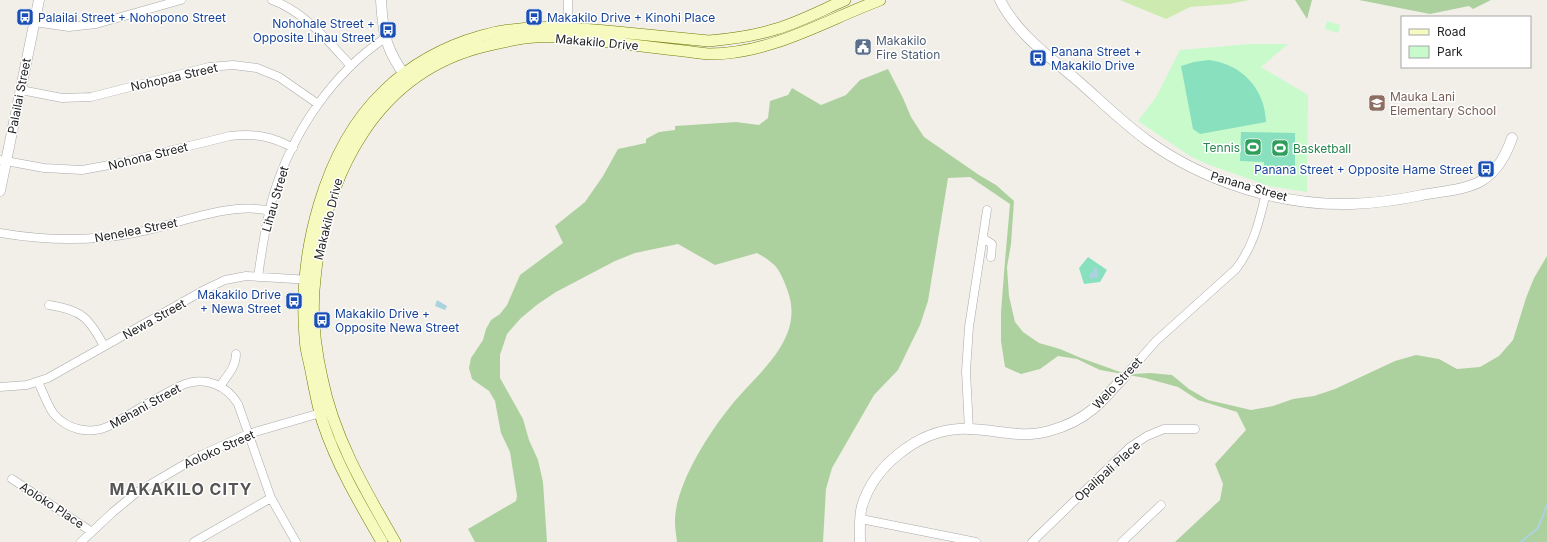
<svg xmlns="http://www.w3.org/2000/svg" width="1547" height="542" font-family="Inter,sans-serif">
<rect width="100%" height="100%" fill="#f2efe9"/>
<path fill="#cdebb0" d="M 1120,0 L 1249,0 L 1230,4 L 1190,7 L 1166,19 Z"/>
<path fill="#add19e" d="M 1295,0 L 1312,0 L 1307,19 Z
M 1359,0 L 1491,0 L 1473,9 L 1469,6 L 1430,14 Z
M 888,69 L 903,98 L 911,117 L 924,137 L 979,175 L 996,185 L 1014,201 L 1011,244 L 1007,267 L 1009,296 L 1015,322 L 1023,332 L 1039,343 L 1060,349 L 1081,358 L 1123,373 L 1133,374 L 1150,373 L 1172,375 L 1189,389 L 1208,400 L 1251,410 L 1273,406 L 1293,399 L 1314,396 L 1335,389 L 1395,361 L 1416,355 L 1439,359 L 1457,369 L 1480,367 L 1499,356 L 1513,340 L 1526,298 L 1534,278 L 1547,256 L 1547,542 L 1175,542 L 1220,500 L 1223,484 L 1215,464 L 1246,430 L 1237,412 L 1198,400 L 1178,387 L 1145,378 L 1100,370 L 1077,359 L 1058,356 L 1040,369 L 1021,374 L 1005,367 L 1001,341 L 1001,312 L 1005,261 L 1010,204 L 970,177 L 948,178 L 928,301 L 920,325 L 898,370 L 874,395 L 832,468 L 826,489 L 823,542 L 677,542 C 676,535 675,528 675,521 C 675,486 708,434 730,407 C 756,374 805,340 788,292 C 785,283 780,269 772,263 C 768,259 762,256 757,253 L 715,265 L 678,244 L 635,253 L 615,261 L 556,292 L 538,304 L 521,318 L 507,334 L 500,355 L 500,378 L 523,419 L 529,440 L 538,460 L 543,482 L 547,542 L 475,542 L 468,529 L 516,501 L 517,496 L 510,452 L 501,433 L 495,401 L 489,391 L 472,379 L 469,368 L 471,358 L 483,340 L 486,329 L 491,320 L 500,314 L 507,305 L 520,275 L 563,243 L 555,226 L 585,202 L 603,176 L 618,149 L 646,143 L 646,139 L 659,132 L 675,130 L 675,126 L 736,122 L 759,125 L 768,118 L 770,101 L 788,95 L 792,88 L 821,105 L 846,95 L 860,80 Z"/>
<path fill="#c8facc" d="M 1327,21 L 1340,25 L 1338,33 L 1325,29 Z
M 1250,44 L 1288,44 L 1261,67 L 1308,95 L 1307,192 L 1269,186 L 1207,164 L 1190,156 L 1138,121 L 1156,97 L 1180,50 Z"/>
<path fill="#88e0be" d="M 1209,60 C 1242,64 1265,89 1266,122 L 1200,134 L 1193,129 L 1181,66 L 1194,62 Z
M 1241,132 L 1295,133 L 1295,169 L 1264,168 L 1264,162 L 1240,161 Z
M 1088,257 L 1107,270 L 1100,282 L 1084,284 L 1079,268 Z"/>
<path fill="#aad3df" d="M 1094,268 L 1097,268 L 1099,277 L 1090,279 L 1089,274 L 1093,272 Z
M 437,300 L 447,306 L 445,310 L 435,306 Z"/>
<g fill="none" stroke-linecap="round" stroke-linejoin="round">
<path stroke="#aad3df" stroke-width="2" d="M 1521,542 L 1538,528 L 1547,505"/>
<defs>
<path id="minor" d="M 272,0 C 305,12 328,41 351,66
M 568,0 L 568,33
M 34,22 L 69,27 L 96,24 L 181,0
M 21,90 L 62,98 L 91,97 L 209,67 L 233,65 L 257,68 L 279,77 L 318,104
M 0,160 L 44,168 L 82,170 L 120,163 L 230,136 C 253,133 272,136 293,148
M 0,233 C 47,241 92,242 139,232 C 179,224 230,201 270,211
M 983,238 L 992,244 L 991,257
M 258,277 C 262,249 266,220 274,193 C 293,132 332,74 385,38
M 49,305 C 82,310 89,318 104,346
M 1124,377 L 1156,341 L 1236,269 C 1254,245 1259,222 1266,193
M 38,382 C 43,392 47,404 53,413 C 67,430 90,435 109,426 C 124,418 138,409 152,401 C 163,395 174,388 185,384 C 206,376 227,386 238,404 L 271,498 L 296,542
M 220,386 C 227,376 236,367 236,354
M 0,387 L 27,385 L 48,378 L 206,289 L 225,280 L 246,276 L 310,280
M 969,430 L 966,371 L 969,327 L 987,210
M 12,479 L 92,532
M 861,519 L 976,542
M 81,542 L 113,512 L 136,493 L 197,457 L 248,434 L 324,412
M 194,542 L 271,498
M 1032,542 L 1130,447 L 1147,436 L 1164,429 L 1195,429
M 1122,542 L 1161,505"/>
<path id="tertiary" d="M 381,0 C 383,36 386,50 408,80
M 1000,0 C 1017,34 1050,57 1078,81 C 1101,101 1123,123 1148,141 C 1205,182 1281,206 1352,204 C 1376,203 1399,200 1422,195 C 1469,187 1494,189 1512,138
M 0,191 L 39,0
M 860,542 C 860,530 859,517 862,506 C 874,466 918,431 959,429 C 990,427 1018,440 1049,431 C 1064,427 1081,419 1093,409 C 1104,400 1114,387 1124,377"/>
<path id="secondary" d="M 382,542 C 360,504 337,465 323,423 C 317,405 314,385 310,366 C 308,357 305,347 305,337 C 298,255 323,149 384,91 C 410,65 445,46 481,36 C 525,23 572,28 617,32 C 648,35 678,38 709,41 C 732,39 754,36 776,29 C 800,22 822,10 845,0
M 395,542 C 365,490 334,438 322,378 C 315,347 311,311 315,279 C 325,174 376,72 486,46 C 502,42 519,38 535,37 C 557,35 579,39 600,41 C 625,44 650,47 675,50 C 686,51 698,53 709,54 C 771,54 824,21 880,0"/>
</defs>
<use href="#minor" stroke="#a9a9a9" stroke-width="9"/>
<use href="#tertiary" stroke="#a9a9a9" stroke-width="11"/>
<use href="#secondary" stroke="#707d05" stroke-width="12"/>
<use href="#minor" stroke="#fff" stroke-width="8"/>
<use href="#tertiary" stroke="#fff" stroke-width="10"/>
<use href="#secondary" stroke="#f7fabf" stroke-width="11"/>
</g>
<defs>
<symbol id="bus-square" viewBox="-11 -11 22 22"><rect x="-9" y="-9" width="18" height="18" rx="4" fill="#1a4fb4" stroke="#fff"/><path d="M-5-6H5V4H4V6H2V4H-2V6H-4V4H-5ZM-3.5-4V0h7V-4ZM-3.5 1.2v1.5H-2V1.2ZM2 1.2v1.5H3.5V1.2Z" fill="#fff"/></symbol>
<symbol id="civic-square" viewBox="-11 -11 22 22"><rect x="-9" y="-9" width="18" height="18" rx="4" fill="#5c6f8a" stroke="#fff"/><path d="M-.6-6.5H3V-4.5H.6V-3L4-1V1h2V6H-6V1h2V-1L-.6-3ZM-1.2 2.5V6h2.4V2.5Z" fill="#fff"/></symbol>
<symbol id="school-square" viewBox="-11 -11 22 22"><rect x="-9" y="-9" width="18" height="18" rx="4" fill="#8d6e63" stroke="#fff"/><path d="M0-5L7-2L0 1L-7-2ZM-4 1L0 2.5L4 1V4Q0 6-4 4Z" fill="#fff"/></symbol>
<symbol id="stadium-square" viewBox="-11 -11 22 22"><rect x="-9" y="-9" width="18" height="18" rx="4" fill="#2e9e5b" stroke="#fff"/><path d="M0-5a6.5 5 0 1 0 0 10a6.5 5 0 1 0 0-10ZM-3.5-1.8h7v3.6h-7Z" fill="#fff"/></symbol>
</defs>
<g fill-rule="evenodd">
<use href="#bus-square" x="15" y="7" width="20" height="20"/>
<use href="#bus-square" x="524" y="7" width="20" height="20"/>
<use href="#bus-square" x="378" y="20" width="20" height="20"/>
<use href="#civic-square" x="853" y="37" width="20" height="20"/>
<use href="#bus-square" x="1028" y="48" width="20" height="20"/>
<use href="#school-square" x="1367" y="93" width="20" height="20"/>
<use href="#stadium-square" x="1243" y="137" width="20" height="20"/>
<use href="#stadium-square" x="1270" y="138" width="20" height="20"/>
<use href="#bus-square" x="1476" y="159" width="20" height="20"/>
<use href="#bus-square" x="284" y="291" width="20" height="20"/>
<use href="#bus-square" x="312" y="310" width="20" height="20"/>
</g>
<g text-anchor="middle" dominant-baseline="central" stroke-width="3" stroke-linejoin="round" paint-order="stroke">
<g font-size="12" fill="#164399" stroke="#fff" text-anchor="start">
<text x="38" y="17">Palailai Street + Nohopono Street</text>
<text x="547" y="17">Makakilo Drive + Kinohi Place</text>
<text x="375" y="23" text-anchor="end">Nohohale Street +<tspan x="375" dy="14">Opposite Lihau Street</tspan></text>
<text x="1051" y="51">Panana Street +<tspan x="1051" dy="14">Makakilo Drive</tspan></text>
<text x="1473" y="169" text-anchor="end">Panana Street + Opposite Hame Street</text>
<text x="281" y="294" text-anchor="end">Makakilo Drive<tspan x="281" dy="14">+ Newa Street</tspan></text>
<text x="335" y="313">Makakilo Drive +<tspan x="335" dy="14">Opposite Newa Street</tspan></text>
</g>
<g font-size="12" fill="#4e5e75" stroke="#fff" text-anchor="start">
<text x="876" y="40">Makakilo<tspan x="876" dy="14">Fire Station</tspan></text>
</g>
<g font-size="12" fill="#222" stroke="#fff">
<text transform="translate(597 42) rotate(5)">Makakilo Drive</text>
<text transform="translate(174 77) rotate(-13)">Nohopaa Street</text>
<text transform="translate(19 96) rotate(-79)">Palailai Street</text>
<text transform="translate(148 156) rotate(-14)">Nohona Street</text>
<text transform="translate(1249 186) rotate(16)">Panana Street</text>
<text transform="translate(275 199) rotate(-74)">Lihau Street</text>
<text transform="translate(328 219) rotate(-76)">Makakilo Drive</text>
<text transform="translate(136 230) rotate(-11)">Nenelea Street</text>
<text transform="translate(154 319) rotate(-29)">Newa Street</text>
<text transform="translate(1117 383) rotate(-47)">Welo Street</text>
<text transform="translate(145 406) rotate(-29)">Mehani Street</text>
<text transform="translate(219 449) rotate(-24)">Aoloko Street</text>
<text transform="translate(1107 471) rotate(-42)">Opalipali Place</text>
<text transform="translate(52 505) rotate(33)">Aoloko Place</text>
</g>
<g font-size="12" fill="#785e54" stroke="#fff" text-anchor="start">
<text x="1390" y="96">Mauka Lani<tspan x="1390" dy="14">Elementary School</tspan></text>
</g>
<g font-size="12" fill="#27864d" stroke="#fff" text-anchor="end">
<text x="1240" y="147">Tennis</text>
<text x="1293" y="148" text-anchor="start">Basketball</text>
</g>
<g font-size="16" font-weight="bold" letter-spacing="1" fill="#555" stroke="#fff">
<text x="181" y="489">MAKAKILO CITY</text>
</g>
</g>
<rect x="1401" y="16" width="130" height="52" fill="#ffffff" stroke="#a7a7a7"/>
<rect x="1409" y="29" width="20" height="6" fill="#f7fabf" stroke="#a7a7a7"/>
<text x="1437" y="36" font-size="12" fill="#222222">Road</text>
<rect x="1409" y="46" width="20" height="12" fill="#c8facc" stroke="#a7a7a7"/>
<text x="1437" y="56" font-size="12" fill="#222222">Park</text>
</svg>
